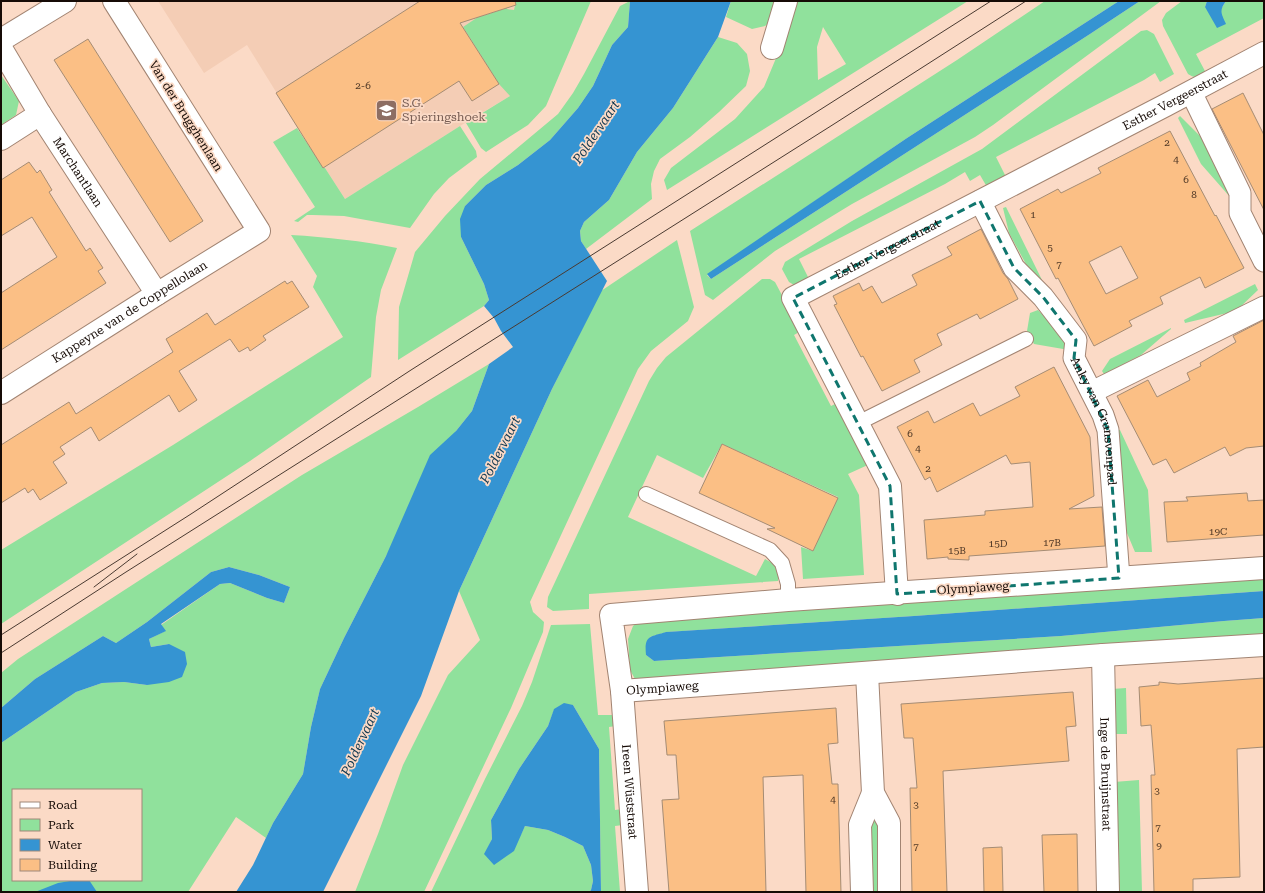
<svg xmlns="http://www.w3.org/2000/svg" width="1265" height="893" font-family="'Roboto Serif',serif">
<rect width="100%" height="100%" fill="#fbdac6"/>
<path fill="#f4cdb5" d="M 158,1 L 547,1 L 510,96 L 460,126 L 345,199 L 325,168 L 323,168 L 247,45 L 204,73 Z"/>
<path fill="#90e19c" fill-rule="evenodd" d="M 516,1 L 591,1 L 546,106 L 528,125 L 486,152 L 481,148 L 466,123 L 510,96 L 499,84 L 463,27 L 481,15 L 482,16 L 507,8 L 507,9 L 514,10 Z
M 630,1 L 628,27 L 612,45 L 593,86 L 578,108 L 550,140 L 518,165 L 486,185 L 465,206 L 461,237 L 484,284 L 489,300 L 484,306 L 398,360 L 399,307 L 415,252 L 445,216 L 480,179 L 558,114 L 573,93 L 584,74 L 620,6 Z
M 731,1 L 780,1 L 775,18 L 765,26 L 752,29 L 726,17 Z
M 795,1 L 968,1 L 667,190 L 664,180 L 671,168 L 735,119 L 764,87 L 779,51 ZM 823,27 L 846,64 L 818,80 L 817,47 Z
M 1045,1 L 1119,1 L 907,138 L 707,275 L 711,279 L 1090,34 L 1140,1 L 1161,1 L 993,125 L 975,137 L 852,204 L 775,251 L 713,300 L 705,295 L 690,231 L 957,60 Z
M 1182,1 L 1207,1 L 1205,7 L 1221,14 L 1221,9 L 1226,1 L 1264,1 L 1264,18 L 1196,54 L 1206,73 C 1199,77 1195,79 1188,74 L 1163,26 L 1162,20 L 1166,13 Z
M 1147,30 L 1154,34 L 1174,74 L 1160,82 L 1155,73 L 1144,80 L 996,157 L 1006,177 L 987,187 L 980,175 L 970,181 L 965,172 L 945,184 L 799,259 L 809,279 L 794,285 L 789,282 L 782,269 L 785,262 L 852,221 L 982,149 L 1141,31 Z
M 718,37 L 737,43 L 747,54 L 750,71 L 746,86 L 719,112 L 690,137 L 660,159 L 654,171 L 651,184 L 652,199 L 586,249 L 581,241 L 580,231 L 584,222 L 609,200 L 637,152 L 673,108 Z
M 1,75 L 19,101 L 16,115 L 1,125 Z
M 1180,116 L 1207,143 L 1230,197 L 1201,164 L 1178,118 Z
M 460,126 L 476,151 L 477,157 L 449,178 L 434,194 L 410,228 L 344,216 L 313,215 L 307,215 L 298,222 L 294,221 L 315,207 L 273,142 L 297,128 L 323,167 L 325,168 L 345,199 Z
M 1006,207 L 1042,280 L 1039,283 L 1027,266 L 1009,233 L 1003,208 Z
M 291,235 C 327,237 362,241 397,248 L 381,290 L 376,317 L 371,377 L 250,461 L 1,624 L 1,550 L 173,445 L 343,337 L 313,287 L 317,276 Z
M 677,240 L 694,307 L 688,321 L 651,351 L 638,369 L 530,602 L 533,612 L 544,622 L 543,632 L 511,708 L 424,892 L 355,892 L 378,834 L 403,765 L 448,675 L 480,640 L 459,591 L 552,389 L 601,291 Z
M 762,279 L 770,279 L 775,282 L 801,331 L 794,335 L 831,406 L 837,403 L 870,464 L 848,474 L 859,495 L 864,575 L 803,579 L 801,547 L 813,551 L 838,497 L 722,444 L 703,478 L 657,455 L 628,517 L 756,576 L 765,559 L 774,564 L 778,573 L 778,581 L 589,594 L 589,609 L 553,611 L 547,607 L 548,597 L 649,381 L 657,368 L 666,357 Z
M 1255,284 L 1258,290 L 1236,311 L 1185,323 L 1184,320 Z
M 1038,310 L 1070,343 L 1069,350 L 1034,344 L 1027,331 L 1030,313 Z
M 1171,328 L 1171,329 L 1141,355 L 1104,374 L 1102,371 L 1110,359 Z
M 489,364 L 472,411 L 456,431 L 386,556 L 344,638 L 320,689 L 311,727 L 303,774 L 273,823 L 266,838 L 236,817 L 188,892 L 1,892 L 1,743 L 76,692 L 102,683 L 124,682 L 147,685 L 169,644 L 151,647 L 149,639 L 165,631 L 161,625 L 220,584 L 230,583 L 267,598 L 284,603 L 290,587 L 259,575 L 229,567 L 211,572 L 147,622 L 116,643 L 103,636 L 35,679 L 1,708 L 1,673 L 18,659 L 302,475 L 418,407 ZM 13,790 L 141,790 L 141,880 L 13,880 Z
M 1118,430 L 1120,430 L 1148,490 L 1152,552 L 1135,552 L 1124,526 Z
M 1264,575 L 1264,591 L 914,616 L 667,632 L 650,637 L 646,655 L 654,661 L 1061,636 L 1224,621 L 1264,618 L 1264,639 L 649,683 L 635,679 L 630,670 L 628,639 L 633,626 L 644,618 Z
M 590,624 L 598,715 L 615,715 L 616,726 L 609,727 L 615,810 L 622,809 L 623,825 L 615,826 L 620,892 L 601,892 L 599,749 L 573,705 L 554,710 L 548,726 L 519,769 L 491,820 L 492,839 L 485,854 L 521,834 L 525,826 L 548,830 L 565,837 L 583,846 L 591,865 L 593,881 L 591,890 L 589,892 L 431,892 L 485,779 L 522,706 L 532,682 L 551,625 Z
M 1126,688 L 1127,734 L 1113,734 L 1112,689 Z
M 1139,780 L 1142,892 L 1117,892 L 1114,782 Z
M 874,810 L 879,821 L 881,892 L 870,892 L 868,819 Z"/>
<path fill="#3594d2" d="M 630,1 L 731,1 L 718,37 L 673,108 L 637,152 L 609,200 L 584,222 L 580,231 L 581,241 L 607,281 L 552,389 L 459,591 L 421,696 L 323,892 L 236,892 L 253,865 L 273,823 L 303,774 L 311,727 L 320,689 L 344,638 L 386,556 L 430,455 L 456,431 L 472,411 L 489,364 L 513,347 L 501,331 L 494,318 L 484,306 L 489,300 L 484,284 L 461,237 L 460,219 L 465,206 L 486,185 L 518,165 L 550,140 L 578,108 L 593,86 L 612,45 L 628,27 Z
M 1119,1 L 1140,1 L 1090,34 L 711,279 L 707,274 L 907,138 Z
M 1207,1 L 1226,1 C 1219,11 1221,13 1226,24 L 1217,28 L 1205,7 Z
M 229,567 L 259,575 L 290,587 L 284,603 L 267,598 L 230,583 L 220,584 L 161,624 L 166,631 L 149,639 L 151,647 L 169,644 L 185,652 L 187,664 L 182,677 L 169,682 L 147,685 L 124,682 L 102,683 L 76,692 L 1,743 L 1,708 L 35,679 L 103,636 L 116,643 L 147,622 L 211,572 Z
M 1264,591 L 1264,618 L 1224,621 L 1061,636 L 654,661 L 646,655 C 644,635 650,637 666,632 L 914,616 Z
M 564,703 L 573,705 L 599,749 L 601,892 L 589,892 L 591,890 L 593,881 L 591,865 L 583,846 L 565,837 L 548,830 L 525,826 L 514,851 L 494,865 L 484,854 L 492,839 L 491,820 L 519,769 L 548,726 L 554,709 Z
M 76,880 L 89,880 L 97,892 L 35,892 L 58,883 Z"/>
<path fill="#fbbf85" stroke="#a58c74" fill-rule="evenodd" d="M 420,1 L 515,1 L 516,5 L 460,23 L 499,84 L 472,101 L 459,81 L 323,168 L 276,93 Z
M 88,39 L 203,221 L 170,242 L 54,60 Z
M 1243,93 L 1264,135 L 1264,210 L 1212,109 Z
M 1170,131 L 1215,216 L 1216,215 L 1244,268 L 1205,288 L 1200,277 L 1160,297 L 1163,304 L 1129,321 L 1132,326 L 1094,346 L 1058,278 L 1056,279 L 1020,209 L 1058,189 L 1061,193 L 1101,173 L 1098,168 ZM 1121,246 L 1138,278 L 1106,294 L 1089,262 Z
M 29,162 L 37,173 L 40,170 L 52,190 L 49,192 L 86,251 L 90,248 L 103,268 L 98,271 L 106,283 L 1,350 L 1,293 L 57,257 L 32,217 L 1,236 L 1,180 Z
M 981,229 L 1003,273 L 1008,279 L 1018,299 L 980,319 L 977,314 L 937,334 L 942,345 L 914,360 L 920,372 L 882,391 L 863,356 L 861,357 L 834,305 L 837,304 L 833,296 L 859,283 L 863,291 L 872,286 L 882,303 L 917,285 L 912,275 L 952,255 L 947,247 Z
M 285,281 L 287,284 L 292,281 L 309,307 L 263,336 L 266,340 L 250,351 L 248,347 L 239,352 L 230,339 L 179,371 L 197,400 L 179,412 L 169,395 L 99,441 L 91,427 L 60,447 L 65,454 L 53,462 L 67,483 L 40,500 L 33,489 L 28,493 L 25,488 L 1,503 L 1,445 L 69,402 L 76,414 L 173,352 L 166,339 L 187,326 L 207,313 L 215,325 Z
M 1264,320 L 1264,446 L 1246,448 L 1230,456 L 1225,447 L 1174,473 L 1166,459 L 1153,465 L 1117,396 L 1148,380 L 1157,397 L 1190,380 L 1187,373 L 1201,366 L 1200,363 L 1236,342 L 1233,336 Z
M 1054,367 L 1090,437 L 1094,496 L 1069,509 L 1102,507 L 1105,546 L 969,556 L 969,560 L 948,559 L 948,557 L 927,559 L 924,520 L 985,515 L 985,511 L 1033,507 L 1030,462 L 1011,464 L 1006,455 L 937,492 L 930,477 L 925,480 L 897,427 L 928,411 L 934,423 L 973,403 L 980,416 L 1020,396 L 1015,387 Z
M 722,444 L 838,498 L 813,551 L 767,529 L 775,528 L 699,493 Z
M 1247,493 L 1248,501 L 1264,500 L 1264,535 L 1167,542 L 1164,502 L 1188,501 L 1186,497 Z
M 1264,678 L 1264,747 L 1237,749 L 1240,877 L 1193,879 L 1193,892 L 1154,892 L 1151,775 L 1155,775 L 1151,725 L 1141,726 L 1139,687 L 1159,685 L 1159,682 L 1178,684 Z
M 1073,692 L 1076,726 L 1066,727 L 1069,761 L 943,771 L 947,892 L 912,892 L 910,788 L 917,788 L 913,738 L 904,738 L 901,704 Z
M 836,708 L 838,743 L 828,744 L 832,784 L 838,784 L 841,892 L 806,892 L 803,775 L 763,777 L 766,892 L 669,892 L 662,800 L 679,799 L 676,755 L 667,755 L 664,721 Z
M 1077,834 L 1078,892 L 1044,892 L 1042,835 Z
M 1002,847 L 1003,892 L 984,892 L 983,848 Z"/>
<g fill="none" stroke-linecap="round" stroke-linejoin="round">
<defs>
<path id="service" d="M 858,423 L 1026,339
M 646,494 L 770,550 L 782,563 L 788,584 L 788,600"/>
<g id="pedestrian">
<path d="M 1191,92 L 1240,193 L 1240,213 L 1264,261"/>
<path id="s1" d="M 980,201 L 1014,268 L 1043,297 L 1076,340 L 1074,358 L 1103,415 L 1108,430 L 1119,578"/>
<path d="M 1092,392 L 1264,307"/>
</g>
<g id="minor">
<path d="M 1,40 L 65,1"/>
<path id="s2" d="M 1,48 L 40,114 L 157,294"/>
<path d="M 772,48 L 786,1"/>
<path d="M 1,139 L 40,114"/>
<path id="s3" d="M 1,393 L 157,294 L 259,231 L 114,1"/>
<path id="s4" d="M 1264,568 L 788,600 L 611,615 L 622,691 L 1103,655 L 1264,645"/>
<path id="s5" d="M 897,594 L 890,486 L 793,298 L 1166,105 L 1264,53"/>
<path id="s6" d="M 1103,655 L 1108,892"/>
<path d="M 867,673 L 873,793 L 889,823 L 889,892"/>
<path id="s7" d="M 622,691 L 637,892"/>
<path d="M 862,892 L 860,825 L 873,793"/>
</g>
</defs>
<use href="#service" stroke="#a28472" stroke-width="16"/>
<use href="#pedestrian" stroke="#a28472" stroke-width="23"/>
<use href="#minor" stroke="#a28472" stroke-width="24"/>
<use href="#service" stroke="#fff" stroke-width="14"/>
<use href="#pedestrian" stroke="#fff" stroke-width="21"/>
<use href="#minor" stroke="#fff" stroke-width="22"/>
<path stroke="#4a3a31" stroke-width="1" d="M 94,587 L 137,554
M 1,635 L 191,514 L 411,370 L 991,1
M 1,653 L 126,572 L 834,124 L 1026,1"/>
</g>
<path fill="none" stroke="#0f766e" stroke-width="3" stroke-dasharray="8 5" stroke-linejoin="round" d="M 980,201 L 1014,268 L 1043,297 L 1076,340 L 1074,358 L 1108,430 L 1119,578 L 897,594 L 890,486 L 793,298 Z"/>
<defs>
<symbol id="school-square" viewBox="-11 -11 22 22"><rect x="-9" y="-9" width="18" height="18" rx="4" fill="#8d6e63" stroke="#fbdac6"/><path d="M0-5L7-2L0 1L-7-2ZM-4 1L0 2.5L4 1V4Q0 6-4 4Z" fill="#fff"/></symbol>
</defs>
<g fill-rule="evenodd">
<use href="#school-square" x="374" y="98" width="25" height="25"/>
</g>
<g text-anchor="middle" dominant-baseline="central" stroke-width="3.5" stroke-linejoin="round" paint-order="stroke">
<g font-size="10" fill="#4f3826">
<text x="363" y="85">2-6</text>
<text x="1167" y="142">2</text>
<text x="1176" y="159">4</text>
<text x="1186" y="179">6</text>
<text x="1194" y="194">8</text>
<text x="1033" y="214">1</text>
<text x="1050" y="247">5</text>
<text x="1059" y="264">7</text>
<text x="910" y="433">6</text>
<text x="918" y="448">4</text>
<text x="928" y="468">2</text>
<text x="1218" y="531">19C</text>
<text x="1052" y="542">17B</text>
<text x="998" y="543">15D</text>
<text x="957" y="550">15B</text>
<text x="1157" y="790">3</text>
<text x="833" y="799">4</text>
<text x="916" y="804">3</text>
<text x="1158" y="827">7</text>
<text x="1159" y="845">9</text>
<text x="916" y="846">7</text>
</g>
<g font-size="12" fill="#160b06" stroke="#fbdac6">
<text stroke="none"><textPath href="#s5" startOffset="750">Esther Vergeerstraat</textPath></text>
<text transform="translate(186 116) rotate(58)">Van der Brugghenlaan</text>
<text stroke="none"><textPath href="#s2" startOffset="146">Marchantlaan</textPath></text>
<text stroke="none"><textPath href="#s5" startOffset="426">Esther Vergeerstraat</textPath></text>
<text stroke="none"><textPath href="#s3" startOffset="152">Kappeyne van de Coppellolaan</textPath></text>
<text stroke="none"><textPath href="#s1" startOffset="256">Anky van Grunsvenpad</textPath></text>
<text transform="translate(973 588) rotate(-4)">Olympiaweg</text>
<text stroke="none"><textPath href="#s4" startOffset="772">Olympiaweg</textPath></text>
<text stroke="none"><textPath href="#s6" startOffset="119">Inge de Bruijnstraat</textPath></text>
<text stroke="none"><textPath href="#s7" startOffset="101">Ireen Wüststraat</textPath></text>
</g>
<g font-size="12" fill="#785e54" stroke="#fbdac6" text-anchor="start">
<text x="402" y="103">S.G.<tspan x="402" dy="14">Spieringshoek</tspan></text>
</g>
<g font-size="13" font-style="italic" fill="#0f3750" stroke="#fbdac6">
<text transform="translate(596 132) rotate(-56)">Poldervaart</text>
<text transform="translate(500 450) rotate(-63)">Poldervaart</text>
<text transform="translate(360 742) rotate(-65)">Poldervaart</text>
</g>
</g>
<rect width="1265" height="893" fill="none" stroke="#160b06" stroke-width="4"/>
<rect x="12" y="789" width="130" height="92" fill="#fbdac6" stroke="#9f8779"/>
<rect x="20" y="802" width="20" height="6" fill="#ffffff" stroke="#9f8779"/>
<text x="48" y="809" font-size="12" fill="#160b06">Road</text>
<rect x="20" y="819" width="20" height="12" fill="#90e19c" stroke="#9f8779"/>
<text x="48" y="829" font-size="12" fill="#160b06">Park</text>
<rect x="20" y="839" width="20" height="12" fill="#3594d2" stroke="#9f8779"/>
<text x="48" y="849" font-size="12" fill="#160b06">Water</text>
<rect x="20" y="859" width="20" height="12" fill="#fbbf85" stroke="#9f8779"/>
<text x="48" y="869" font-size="12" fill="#160b06">Building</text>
</svg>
